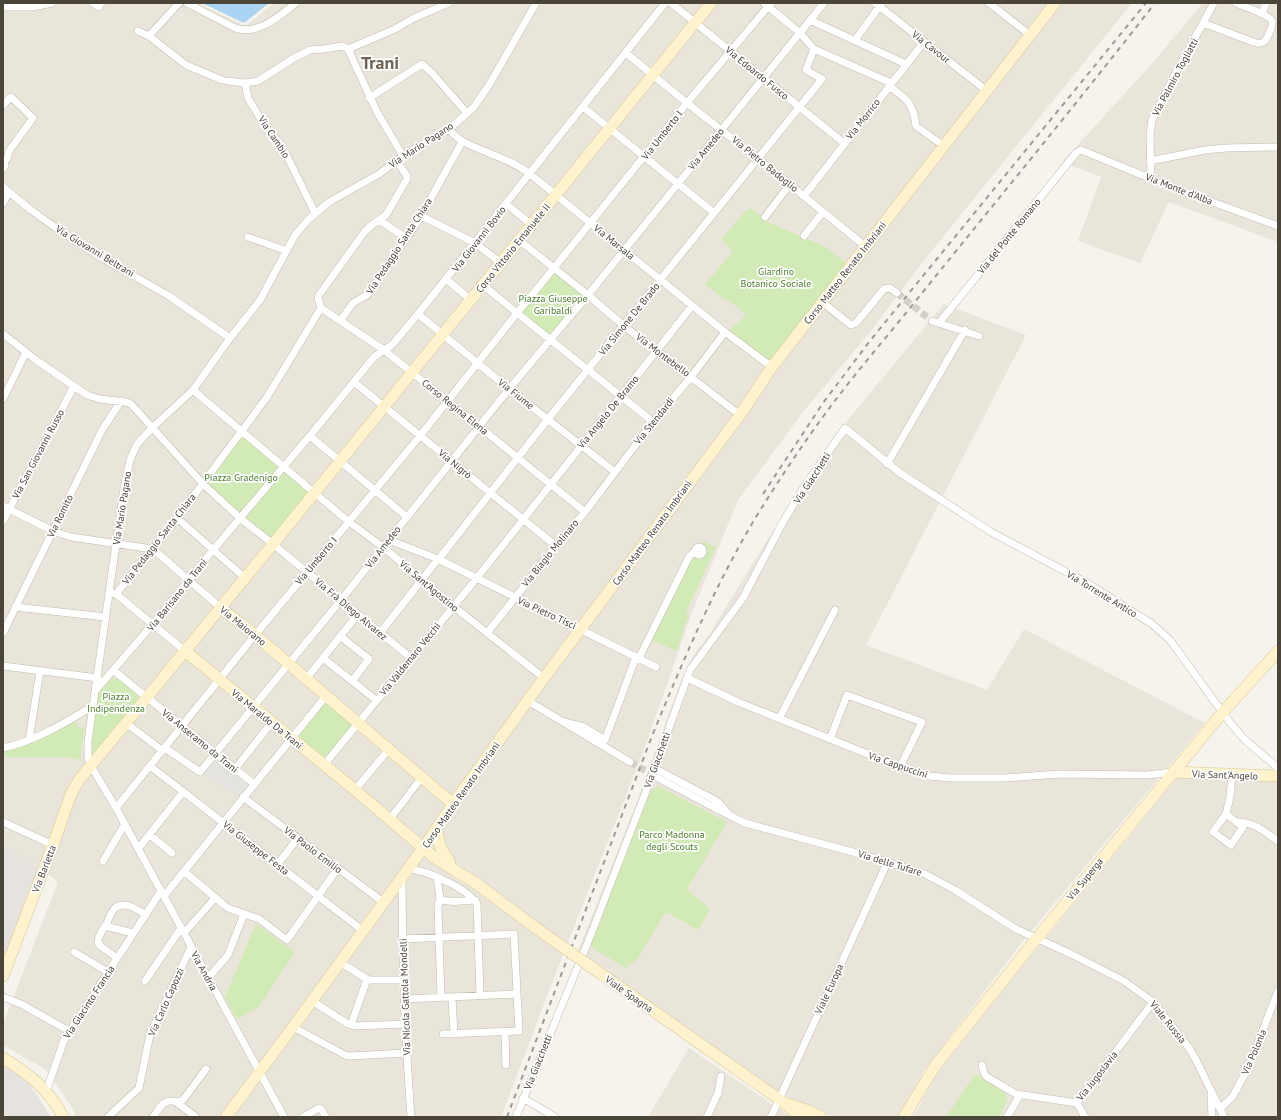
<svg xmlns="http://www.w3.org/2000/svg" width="1281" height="1120" font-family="'PT Sans',sans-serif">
<rect width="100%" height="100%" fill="#f6f3ec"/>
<path fill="#eae5da" d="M 3,3 L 197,3 L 244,25 L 248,24 L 274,3 L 1132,3 L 926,258 L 870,332 L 803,412 L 738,500 L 691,615 L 644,750 L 557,970 L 501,1117 L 76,1117 L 73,1109 L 46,1070 L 3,1045 L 3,1024 L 58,882 L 46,872 L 3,848 L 3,627 L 7,619 L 3,616 L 3,515 L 4,513 L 3,512 Z
M 1203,3 L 1278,3 L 1278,242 L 1169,202 L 1140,263 L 1078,241 L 1101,177 L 1062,162 L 1149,67 Z
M 944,304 L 1026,335 L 866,645 L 987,690 L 1024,629 L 1205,723 L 1022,942 L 923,1072 L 899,1117 L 833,1117 L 777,1092 L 578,951 L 643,786 L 679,686 L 692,657 L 708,636 L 766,542 L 846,422 Z
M 1177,778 L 1232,778 L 1278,781 L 1278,1117 L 913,1117 L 937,1074 L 1018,972 Z
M 689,1048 L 791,1117 L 648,1117 Z"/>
<path fill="#e6e2dd" d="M 3,847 L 38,867 L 3,962 Z
M 3,1064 L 25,1077 L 51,1117 L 3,1117 Z"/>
<path fill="#d2eab5" d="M 750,208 L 768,222 L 825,247 L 846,263 L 770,363 L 730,330 L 736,323 L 738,324 L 746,314 L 727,299 L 726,301 L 705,284 L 733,251 L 721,240 L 747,209 L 748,210 Z
M 554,270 L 585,295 L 551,338 L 519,313 Z
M 243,436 L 280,467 L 240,514 L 206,484 Z
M 284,470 L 312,492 L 273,541 L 244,518 Z
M 703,541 L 716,547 L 686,612 L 689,613 L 677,651 L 651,640 L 692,558 L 703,558 L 706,554 L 707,548 L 702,543 Z
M 114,678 L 117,678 L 138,696 L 139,700 L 93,755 L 91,754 L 91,751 L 97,697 C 99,690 107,681 114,678 Z
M 326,699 L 356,723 L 324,762 L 294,738 Z
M 78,722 L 78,727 L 84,728 L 80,760 L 65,757 L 3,757 L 3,751 L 24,746 L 72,723 Z
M 658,786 L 727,822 L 687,889 L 710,909 L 698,930 L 666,912 L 637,959 L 625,968 L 593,948 L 591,942 L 651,791 Z
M 256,924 L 295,952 L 259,1007 L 237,1019 L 225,997 Z
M 975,1074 L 1005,1093 L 1007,1102 L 999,1117 L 946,1117 Z"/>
<path fill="#e5e3e0" d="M 215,753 L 254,784 L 242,799 L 201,771 Z"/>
<path fill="#a9d4f2" d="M 202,3 L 269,3 L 244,23 Z"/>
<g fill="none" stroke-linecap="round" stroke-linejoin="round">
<path stroke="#d4d0c8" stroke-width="7" stroke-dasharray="7 3.5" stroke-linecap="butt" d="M 897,293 L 932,321
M 630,762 L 657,777"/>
<defs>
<path id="street" d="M 93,3 L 99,7 L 101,3
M 187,3 L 235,28 C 258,36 279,16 296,3
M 671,3 L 844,143
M 764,3 L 800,33 L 814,49 L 891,83
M 875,3 L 987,91
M 989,3 L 1030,35
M 3,7 L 33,7 L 52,3
M 1262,14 L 1266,3
M 810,20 L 906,64
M 1203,23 L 1256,43 C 1263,44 1265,42 1268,36 C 1269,32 1274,25 1272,21 C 1270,15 1243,6 1236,3
M 138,31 L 149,36 L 186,65 L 222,80
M 149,36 L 179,3
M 855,40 L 882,3
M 348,49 L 377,112 L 403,156
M 348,49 L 395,29 L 414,18 L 449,3
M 626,53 L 687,103 L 757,158 L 865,246
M 227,81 L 245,83 L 258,81 L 294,58 L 310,50 L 324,49 L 342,46 L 348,49
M 245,83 L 248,98 L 268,131 L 279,142 L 285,152 L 315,213
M 889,86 C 907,100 913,102 916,126 L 944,146
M 369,98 L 422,64 L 433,74 L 467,113
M 3,105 L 11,97 L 33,118 L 9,151 L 7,159
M 583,107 L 713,212
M 449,129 C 459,143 476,147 491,154 C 505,159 518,165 530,174 L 725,332 L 772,367
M 1150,161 L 1205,150 L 1226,148 L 1278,147
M 3,169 L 5,165
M 1151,179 L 1150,135 L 1152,120 L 1175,74 L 1214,3
M 3,187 L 31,210 L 60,231 L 109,262 L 169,296 L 230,338
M 804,196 L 924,42
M 3,203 L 9,192
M 506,204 L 532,225
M 421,216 L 475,243 L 501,263
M 765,217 L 790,184
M 379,220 L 406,238
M 804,236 L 823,212
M 248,237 L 287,251
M 519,240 L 554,268 L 687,103 L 771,3
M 446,279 L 471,300
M 822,302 L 851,325 L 856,323 L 884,289 L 890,288 L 897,293
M 321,308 L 384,350 L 585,512
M 321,308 L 318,298 L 319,295 L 365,231 L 373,224 L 386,215 L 407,179 L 407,176 L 397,161
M 418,314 L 509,389 L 615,472
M 340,321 L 353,303 L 367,295 L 400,248 L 421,216 L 462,142
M 932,321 L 979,336
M 939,323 L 1076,153 L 1081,150 L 1171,187 L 1278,226
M 3,334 L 36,360 L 87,395 L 100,399 L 126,402 L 131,404 L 203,484 L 241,519 L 273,544 L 411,658
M 354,382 L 556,546
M 193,390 L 349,522 L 383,547 L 453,606 L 544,678
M 3,399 L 26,352
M 740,415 L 624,326 L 588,295 L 824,3
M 310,436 L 407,517
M 887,464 L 965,330
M 3,506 L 53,531 L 71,537 L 153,549 L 221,608
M 177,518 L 245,578
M 3,521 L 74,386
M 389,540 L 438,559 L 656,667
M695 551a4 4 0 1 1 8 0a4 4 0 1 1-8 0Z
M 438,560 L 548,419 L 822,79 L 806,70 L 814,49
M 112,593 L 116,594 L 185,651
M 116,594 L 177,518 L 267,397 L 321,308
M 15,607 L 106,617
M 3,633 L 102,430 L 121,401
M 380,633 L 438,559
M 487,633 L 556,546 L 585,512 L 653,422 L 691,377 L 725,332
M 340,636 L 369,659 L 352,681
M 323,658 L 376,700
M 639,658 L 689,557 L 695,551
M 3,666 L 98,678
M 113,670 L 254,784
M 687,678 L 738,702 L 900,767 L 929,776 L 951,778 L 1006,778 L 1059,774 L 1148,775 L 1173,772
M 306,679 L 358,614
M 96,690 L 152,625 L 213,550 L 313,432 L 374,357 L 392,345 L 418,314 L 665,3
M 528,701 L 630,762
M 779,719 L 835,610
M 564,722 L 584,727 L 605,740 L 636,657
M 126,723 L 163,751
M 830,739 L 847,695 L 922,722 L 900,767
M 29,740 L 40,671
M 3,748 C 35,741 65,723 93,706
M 165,748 L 200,772 L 341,600 L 509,389 L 588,295 L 554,268 L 517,313 C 562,349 608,386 653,422
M 324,765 L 476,579 L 692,306
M 150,766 L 362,930
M 654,768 L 715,800 L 719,803 L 728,813
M 235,769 L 272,722
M 658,778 L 713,807 L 745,823 L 864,855 L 925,874 L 955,890 L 1016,929 L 1071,954 L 1124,981 L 1153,1002 L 1189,1048 L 1196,1060 L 1224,1117
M 355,790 L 389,749
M 243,797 L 383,902
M 116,808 L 255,635 L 420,436 L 517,313 L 483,285
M 1226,814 L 1243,827 L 1231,845 L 1213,832 Z
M 1226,814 L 1230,797 L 1232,775
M 390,819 L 422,777
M 3,822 L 53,845
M 1236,822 C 1253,821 1265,832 1278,841
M 150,835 L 172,853
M 138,849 L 183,792
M 103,861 L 125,824
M 277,865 L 298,838
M 408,869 C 426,870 467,888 477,904 L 480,996
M 184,871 L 224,905 L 228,908 L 259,919 L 287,940 L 338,868
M 437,877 L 440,899 C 449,903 464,901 475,900
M 402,879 C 402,958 405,1038 411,1117
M 164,896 L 326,696
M 440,899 L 438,906 L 441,998
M 105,926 L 133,933
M 184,933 L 215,898
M 402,939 L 514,934 L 519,1031 L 443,1034
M 74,952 L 108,972
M 117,958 L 102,947 L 98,943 C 98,935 103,929 107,923 C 109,918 111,913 114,909 C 123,899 138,910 146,915
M 340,962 L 365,978 L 370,980 L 404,980
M 208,978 L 228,955 L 244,914
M 145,981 L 181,928
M 3,997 L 21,1004 L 69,1031
M 452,997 L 454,1034
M 405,999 L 517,994
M 312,1001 L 348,1024 L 354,1026 L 406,1024
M 351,1025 L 367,979
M 293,1027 L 345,1055 L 349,1056 L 406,1053
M 505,1032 L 506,1065
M 982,1065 L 984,1073 L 987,1077 L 1016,1094 L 1077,1103 L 1153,1002
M 46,1092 L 64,1040 L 161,891
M 1211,1094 L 1212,1117
M 523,1098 L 555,1117
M 176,1102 L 196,1117
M 1077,1103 L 1085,1117
M 1220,1109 L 1233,1096 L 1249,1066 L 1278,991
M 108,1117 L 139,1088 L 150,1034 L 191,947
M 153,1117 C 157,1112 163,1100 170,1101 C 175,1101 177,1103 183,1100 L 206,1069
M 284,1117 L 116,808 L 91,766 L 88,758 L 88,741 L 124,488 L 130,460 L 137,444 L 153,427 L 193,390 L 230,338 L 260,300 L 295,235 L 308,220 L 329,202 L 379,174 L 403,156 L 449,129 L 474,107 L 489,85 L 536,3
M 303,1117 L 319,1108 L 321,1109 L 326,1117
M 516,1117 L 590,937 L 645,794 L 690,670 L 743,598 L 783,522 L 804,487 L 845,428 L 900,473 L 991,532 L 1087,583 L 1152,624 L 1170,640 L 1228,720 L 1244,739 L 1278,768
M 707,1117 L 718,1093 L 721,1076
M 771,1117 L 888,861
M 1007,1117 L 1020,1095"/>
<path id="secondary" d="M 221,608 L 255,635 L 453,804
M 185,651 L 355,790 L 435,858 L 477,884
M 1173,772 L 1278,776
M 437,827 C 438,844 440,849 450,862
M 3,976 L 53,845 L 71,794 L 79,780 L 273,544 L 711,3
M 699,1043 L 779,1099 L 801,1117
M 3,1058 C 28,1073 50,1090 63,1117
M 788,1104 L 809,1111 L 821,1117
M 226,1117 L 293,1027 L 424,847 L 453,804 L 544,678 L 740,415 L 772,367 L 1055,3
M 904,1117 L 935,1066 L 1037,938 L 1223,712 L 1278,651"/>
</defs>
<use href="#street" stroke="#c2bbae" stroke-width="8"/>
<use href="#secondary" stroke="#d6c79b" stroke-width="12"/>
<use href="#street" stroke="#fff" stroke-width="7"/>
<use href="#secondary" stroke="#fff3cd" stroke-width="11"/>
<path stroke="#9a9a9a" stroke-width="2" stroke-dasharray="5 5" stroke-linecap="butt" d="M 763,494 L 823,403 L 869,342 L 1146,3
M 507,1117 L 652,736 C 683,661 714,587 756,517 C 780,478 806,439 834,402 C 858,370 885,339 910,308 C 992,206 1075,106 1155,3"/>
<defs>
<path id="secondary-bridge" d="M 477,884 L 536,928 L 699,1043"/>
</defs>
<use href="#secondary-bridge" stroke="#d6c79b" stroke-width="12" stroke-linecap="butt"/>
<use href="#secondary-bridge" stroke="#fff3cd" stroke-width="11"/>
</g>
<g text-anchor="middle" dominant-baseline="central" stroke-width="3.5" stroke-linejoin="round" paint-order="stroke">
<g font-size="10" fill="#4b4439" stroke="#fff">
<text transform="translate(931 47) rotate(38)">Via Cavour</text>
<text transform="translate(757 73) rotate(39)">Via Edoardo Fusco</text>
<text transform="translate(1175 77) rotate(-62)">Via Palmiro Togliatti</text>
<text transform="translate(863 119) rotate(-52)">Via Morrico</text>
<text transform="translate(662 135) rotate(-52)">Via Umberto I</text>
<text transform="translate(274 137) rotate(56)">Via Cambio</text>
<text transform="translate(421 145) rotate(-33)">Via Mario Pagano</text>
<text transform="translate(706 149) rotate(-51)">Via Amedeo</text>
<text transform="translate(765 164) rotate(39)">Via Pietro Badoglio</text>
<text transform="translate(1179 189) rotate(21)">Via Monte d'Alba</text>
<text transform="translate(1009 236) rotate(-51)">Via del Ponte Romano</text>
<text transform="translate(479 239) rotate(-52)">Via Giovanni Bovio</text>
<text transform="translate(614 242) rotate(39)">Via Marsala</text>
<text transform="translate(399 246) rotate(-57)">Via Pedaggio Santa Chiara</text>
<text transform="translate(513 248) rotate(-51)">Corso Vittorio Emanuele II</text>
<text transform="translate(95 251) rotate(31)">Via Giovanni Beltrani</text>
<text transform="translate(845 273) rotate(-52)">Corso Matteo Renato Imbriani</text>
<text transform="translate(629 319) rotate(-51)">Via Simone De Brado</text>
<text transform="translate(663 355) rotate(37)">Via Montebello</text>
<text transform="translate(516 394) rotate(38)">Via Fiume</text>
<text transform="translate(455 407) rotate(39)">Corso Regina Elena</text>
<text transform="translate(608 412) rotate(-51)">Via Angelo De Bramo</text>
<text transform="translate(654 421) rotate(-51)">Via Stendardi</text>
<text transform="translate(38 454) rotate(-62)">Via San Giovanni Russo</text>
<text transform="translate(455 464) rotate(39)">Via Nigrò</text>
<text transform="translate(812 478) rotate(-57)">Via Giacchetti</text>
<text transform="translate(122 508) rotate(-81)">Via Mario Pagano</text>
<text transform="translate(60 516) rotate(-64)">Via Romito</text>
<text transform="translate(652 533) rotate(-54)">Corso Matteo Renato Imbriani</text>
<text transform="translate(159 539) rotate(-52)">Via Pedaggio Santa Chiara</text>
<text transform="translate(383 547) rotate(-52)">Via Amedeo</text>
<text transform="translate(550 553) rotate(-51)">Via Biagio Molinaro</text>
<text transform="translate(316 561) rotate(-50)">Via Umberto I</text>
<text transform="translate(429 586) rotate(40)">Via Sant'Agostino</text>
<text transform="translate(1102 594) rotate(31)">Via Torrente Antico</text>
<text transform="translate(177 595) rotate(-51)">Via Barisano da Trani</text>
<text transform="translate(351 609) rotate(40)">Via Frà Diego Alvarez</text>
<text transform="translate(547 613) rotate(25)">Via Pietro Tisci</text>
<text transform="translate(243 626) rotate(39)">Via Maiorano</text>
<text transform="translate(410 659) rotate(-51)">Via Valdemaro Vecchi</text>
<text transform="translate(267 719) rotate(39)">Via Maraldo Da Trani</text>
<text transform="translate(200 741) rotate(39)">Via Anseramo da Trani</text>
<text transform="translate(657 760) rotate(-70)">Via Giacchetti</text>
<text transform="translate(898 765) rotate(19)">Via Cappuccini</text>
<text transform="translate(1225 775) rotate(2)">Via Sant'Angelo</text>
<text transform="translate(461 795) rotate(-55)">Corso Matteo Renato Imbriani</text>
<text transform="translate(256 848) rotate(38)">Via Giuseppe Festa</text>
<text transform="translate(313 850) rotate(37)">Via Paolo Emilio</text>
<text transform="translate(890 863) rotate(17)">Via delle Tufare</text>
<text transform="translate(44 869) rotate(-69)">Via Barletta</text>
<text transform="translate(1085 879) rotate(-51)">Via Superga</text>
<text transform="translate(204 971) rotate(61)">Via Andria</text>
<text transform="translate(829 989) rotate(-65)">Viale Europa</text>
<text transform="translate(629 994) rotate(35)">Viale Spagna</text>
<text transform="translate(405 997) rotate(-92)">Via Nicola Gattola Mondelli</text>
<text transform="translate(89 1002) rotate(-57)">Via Giacinto Francia</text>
<text transform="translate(166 1002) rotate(-66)">Via Carlo Capozzi</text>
<text transform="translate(1168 1022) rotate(51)">Viale Russia</text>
<text transform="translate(1254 1052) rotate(-67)">Via Polonia</text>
<text transform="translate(538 1062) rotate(-68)">Via Giacchetti</text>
<text transform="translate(1097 1076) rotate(-52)">Via Jugoslavia</text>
</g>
<g font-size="10" fill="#4a7f2a" stroke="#fff">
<text x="776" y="271">Giardino<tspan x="776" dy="12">Botanico Sociale</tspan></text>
<text x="553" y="298">Piazza Giuseppe<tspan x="553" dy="12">Garibaldi</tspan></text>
<text x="241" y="477">Piazza Gradenigo</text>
<text x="116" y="696">Piazza<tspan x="116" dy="12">Indipendenza</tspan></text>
<text x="672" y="834">Parco Madonna<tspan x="672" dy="12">degli Scouts</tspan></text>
</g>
<g font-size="18" font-weight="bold" fill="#6e6250" stroke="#fff">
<text x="380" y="62">Trani</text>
</g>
</g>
<rect width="1281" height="1120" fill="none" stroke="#4b4439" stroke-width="8"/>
</svg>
